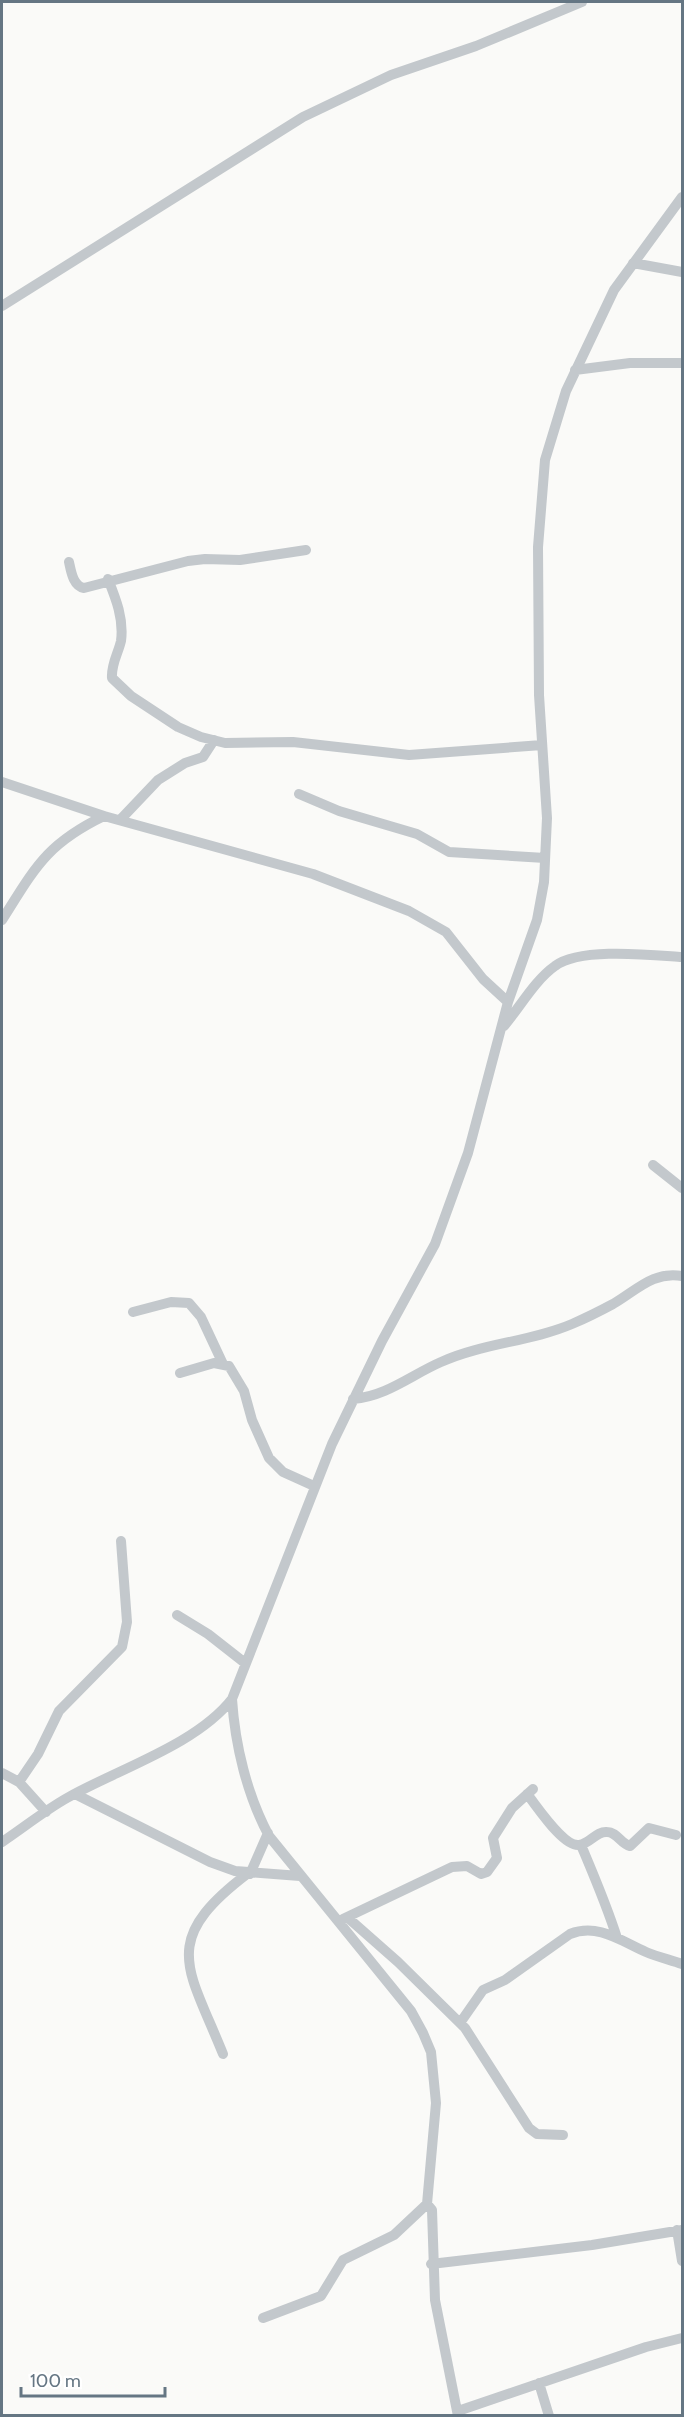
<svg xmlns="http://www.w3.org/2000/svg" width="684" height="2417" font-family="Cabin,sans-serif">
<rect width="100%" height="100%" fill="#fafaf8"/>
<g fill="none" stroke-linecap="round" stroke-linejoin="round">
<path stroke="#c3c8cc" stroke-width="10" d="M 633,263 L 682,272
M 2,306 L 303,117 L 391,75 L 476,46 L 582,2
M 575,370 L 630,363 L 682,363
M 69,562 C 71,571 73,586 84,588 L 188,561 L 205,559 L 240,560 L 306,550
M 108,579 C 116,599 124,619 121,641 C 118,654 111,664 112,678 L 131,696 L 178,727 L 201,737 L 225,743 L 293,742 L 409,755 L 542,745
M 2,782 L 104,816 L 313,874 L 409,911 L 446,932 L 483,979 L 508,1002
M 299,794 L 339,811 L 417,834 L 449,852 L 545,858
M 120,820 L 158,780 L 185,763 L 203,757 L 214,740
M 2,920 C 35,868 46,844 104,816
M 504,1026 C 520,1007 535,980 555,966 C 580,947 652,955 682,957
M 653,1165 L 682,1188
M 133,1312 L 171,1302 L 189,1303 L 201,1317 L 223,1364
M 180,1373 L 214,1363 L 229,1366 L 244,1391 L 252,1420 L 269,1458 L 283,1472 L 314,1486
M 353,1399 C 387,1396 411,1375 441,1362 C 483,1343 530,1342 572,1324 C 586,1318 600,1311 613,1304 C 637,1290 653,1271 682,1276
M 177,1615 L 208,1634 L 245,1663
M 2,1773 L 19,1782 L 46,1812
M 19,1782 L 38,1754 L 59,1711 L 122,1647 L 127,1622 L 121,1541
M 75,1794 L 210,1862 L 235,1871 L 300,1876
M 527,1794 C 537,1806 563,1847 579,1845 C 590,1844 596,1831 607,1832 C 617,1832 621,1844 630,1846 L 649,1828 L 676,1835
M 2,1842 C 23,1828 44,1811 67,1798 C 118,1769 196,1745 232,1699
M 581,1845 C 594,1876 607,1906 617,1938
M 250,1874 L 268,1833
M 347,1917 L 398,1962 L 465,2028 L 529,2128 L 537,2134 L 563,2135
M 343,1919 L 452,1867 L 467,1866 L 481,1874 L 487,1872 L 497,1858 L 493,1838 L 512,1808 L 533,1789
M 460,2023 L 483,1990 L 505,1980 L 570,1934 C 598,1923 621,1941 646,1952 C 658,1957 671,1960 682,1964
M 223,2054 C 188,1967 159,1941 247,1874
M 677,2230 L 682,2261
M 431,2264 L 592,2245 L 682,2230
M 263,2318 L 321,2296 L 343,2260 L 394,2235 L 427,2204
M 539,2383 L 549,2416
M 458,2411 L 646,2347 L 682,2338
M 458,2416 L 435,2300 L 432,2210 L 427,2204 L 436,2103 L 431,2052 L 423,2033 L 411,2011 L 269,1836 C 247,1795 235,1745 232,1699 L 332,1444 L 382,1341 L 435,1244 L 468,1153 L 508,1002 L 537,920 L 544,882 L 547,818 L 539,695 L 538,547 L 545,460 L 566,391 L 614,290 L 682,197"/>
</g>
<rect width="684" height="2417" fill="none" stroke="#657683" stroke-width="6"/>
<path d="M21 2387v9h144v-9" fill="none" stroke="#657683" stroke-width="3"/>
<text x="30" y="2387" font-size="18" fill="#657683" stroke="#ffffff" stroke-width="4.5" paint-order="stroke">100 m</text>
</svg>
